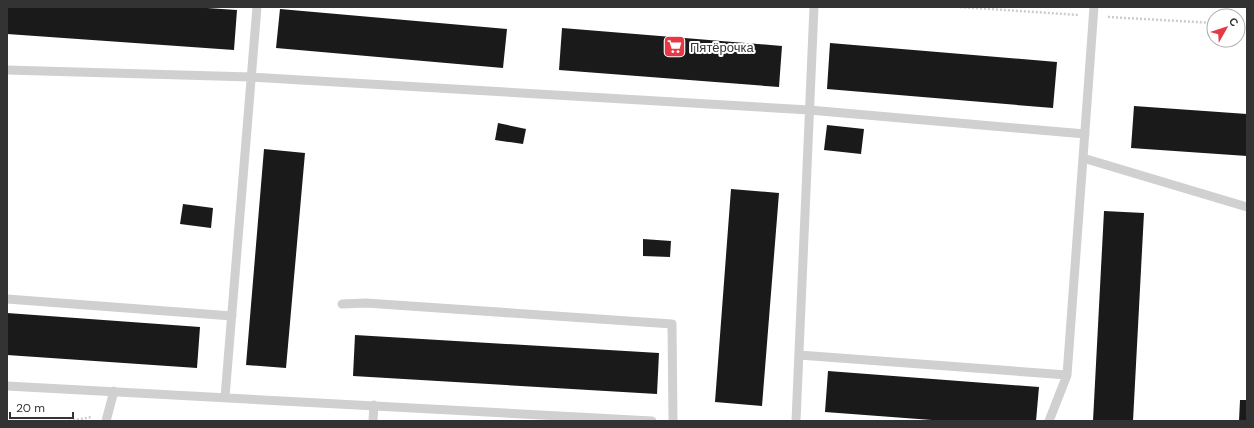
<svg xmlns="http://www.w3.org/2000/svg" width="1254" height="428" font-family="'DM Sans',sans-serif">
<rect width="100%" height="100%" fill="#fff"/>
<path fill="#1a1a1a" d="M 7,7 L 192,7 L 237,10 L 234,50 L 7,34 Z
M 280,9 L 507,29 L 503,68 L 276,48 Z
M 562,28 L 782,46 L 779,87 L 559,70 Z
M 830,43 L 1057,62 L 1053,108 L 827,89 Z
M 1134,106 L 1247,114 L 1247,156 L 1131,148 Z
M 498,123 L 526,129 L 523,144 L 495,140 Z
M 827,125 L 864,129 L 861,154 L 824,150 Z
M 264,149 L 305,153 L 286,368 L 246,365 Z
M 731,189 L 779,193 L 762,406 L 715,402 Z
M 183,204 L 213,208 L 211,228 L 180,224 Z
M 1104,211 L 1144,213 L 1133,421 L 1093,421 Z
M 643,239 L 671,241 L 670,257 L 643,256 Z
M 7,313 L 200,327 L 197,368 L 7,355 Z
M 355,335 L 659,353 L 657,394 L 353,376 Z
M 828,371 L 1039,387 L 1036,421 L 945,421 L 825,412 Z
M 1240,400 L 1247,400 L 1247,421 L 1239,421 Z"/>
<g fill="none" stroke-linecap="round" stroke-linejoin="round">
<path stroke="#cdcdcd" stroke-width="2.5" stroke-dasharray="2 2" stroke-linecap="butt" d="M 960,7 L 1079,15
M 1108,17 L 1214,23
M 1238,25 L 1247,25
M 69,421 L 92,417"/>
<path stroke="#d0d0d0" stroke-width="9" d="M 1094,7 L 1083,158 L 1247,207
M 7,70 L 251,77 L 809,110 L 1085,134
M 7,299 L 232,316
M 342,304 L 366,303 L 672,324 L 673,421
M 799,355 L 1067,375
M 7,386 L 652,421
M 225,397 L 257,7
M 106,421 L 114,391
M 373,421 L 374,405
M 796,421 L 814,7
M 1049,421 L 1067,375 L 1083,158"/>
</g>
<defs>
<symbol id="supermarket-square" viewBox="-11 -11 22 22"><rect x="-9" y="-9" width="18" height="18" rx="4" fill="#e63946" stroke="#fff"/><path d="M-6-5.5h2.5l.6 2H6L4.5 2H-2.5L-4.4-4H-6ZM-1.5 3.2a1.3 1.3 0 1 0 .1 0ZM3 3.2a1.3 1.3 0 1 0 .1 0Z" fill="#fff"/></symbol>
</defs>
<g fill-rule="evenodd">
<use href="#supermarket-square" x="662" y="34" width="25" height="25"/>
</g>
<g text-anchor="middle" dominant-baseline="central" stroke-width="4" stroke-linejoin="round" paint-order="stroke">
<g font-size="13" fill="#333" stroke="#fff" text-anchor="start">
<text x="690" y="47">Пятёрочка</text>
</g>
</g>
<rect width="1254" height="428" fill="none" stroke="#333333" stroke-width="16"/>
<g transform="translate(1226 28) rotate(51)"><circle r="19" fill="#ffffff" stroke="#adadad"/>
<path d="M0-3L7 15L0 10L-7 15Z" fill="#e63946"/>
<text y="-6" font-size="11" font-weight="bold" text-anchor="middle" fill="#333333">С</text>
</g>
<path d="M10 412v6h63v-6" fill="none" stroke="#333333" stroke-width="2"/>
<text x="16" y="412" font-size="12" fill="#333333" stroke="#ffffff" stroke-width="3" paint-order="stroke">20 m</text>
</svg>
